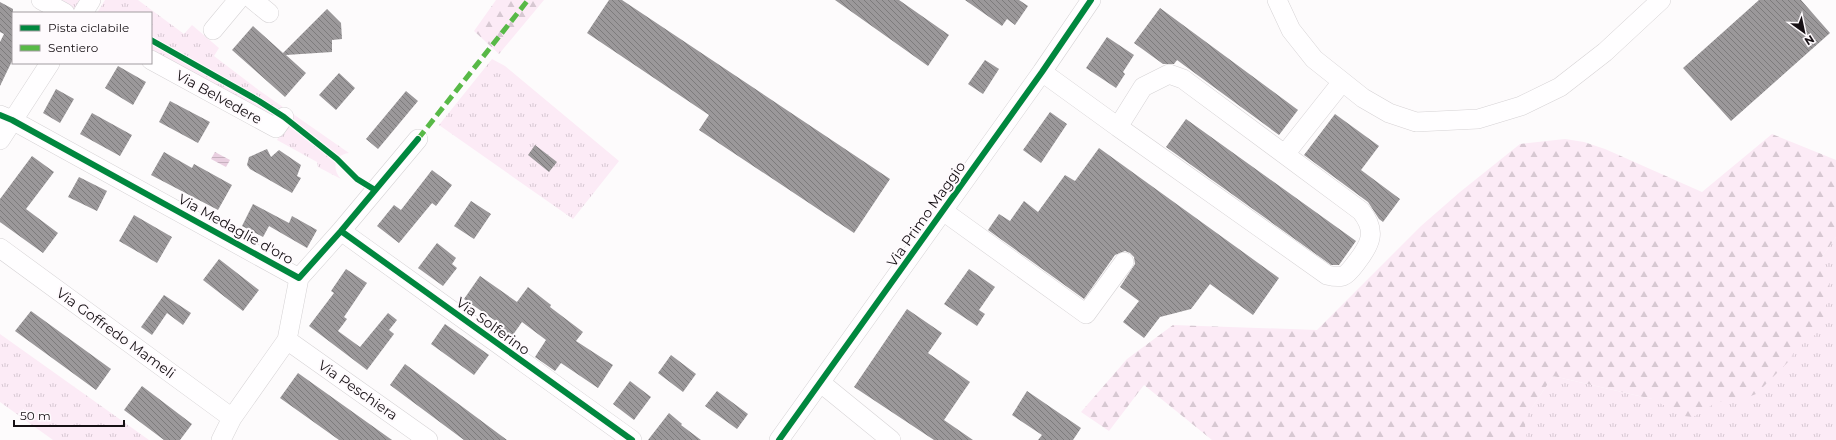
<svg xmlns="http://www.w3.org/2000/svg" width="1836" height="440" font-family="Montserrat,sans-serif">
<defs>
<pattern id="grass-tufts" width="24" height="20" patternUnits="userSpaceOnUse"><rect width="24" height="20" fill="#fcebf6"/><path d="M3 7l-1-3M5 7V3M7 7l1-3M15 17l-1-3M17 17v-4M19 17l1-3" fill="none" stroke="#d7c8d2"/></pattern>
<pattern id="forest-firs" width="22" height="20" patternUnits="userSpaceOnUse"><rect width="22" height="20" fill="#fcebf6"/><path d="M5 1l3.5 6h-7zM16 11l3.5 6h-7z" fill="#d7c8d2"/></pattern>
<pattern id="water-rules" width="6" height="5" patternUnits="userSpaceOnUse"><rect width="6" height="5" fill="#e9cfe0"/><path d="M0 2.5h6" fill="none" stroke="#c7b1bf"/></pattern>
<pattern id="building-back-hatch" width="6" height="6" patternUnits="userSpaceOnUse"><rect width="6" height="6" fill="#9b989a"/><path d="M-1 5l2 2M0 0l6 6M5-1l2 2" fill="none" stroke="#7d7b7c"/></pattern>
</defs>
<rect width="100%" height="100%" fill="#fdfbfc"/>
<path fill="url(#grass-tufts)" d="M 47,0 L 82,0 L 74,13 Z
M 105,0 L 138,0 L 184,34 L 192,25 L 219,48 L 214,56 L 260,91 L 349,153 C 335,154 331,169 341,179 L 318,167 L 317,162 L 277,140 L 283,129 L 151,57 L 151,13 L 97,13 Z
M 492,59 L 505,66 L 619,161 L 573,219 L 439,125 Z
M 1836,237 L 1836,440 L 1510,440 L 1553,376 L 1652,399 L 1822,257 Z
M 0,334 L 149,440 L 53,440 L 0,402 Z"/>
<path fill="url(#forest-firs)" d="M 496,0 L 544,0 L 499,54 L 474,31 Z
M 1772,134 L 1836,160 L 1836,237 L 1822,257 L 1830,279 L 1824,320 L 1820,329 L 1813,337 L 1795,349 L 1790,360 L 1756,394 L 1743,399 L 1717,402 L 1693,417 L 1684,416 L 1652,399 L 1553,376 L 1529,412 L 1525,425 L 1527,440 L 1212,440 L 1144,385 L 1109,431 L 1081,412 L 1127,359 L 1173,325 L 1317,330 L 1421,226 L 1460,192 L 1520,144 L 1565,139 L 1584,142 L 1605,149 L 1702,192 Z"/>
<path fill="url(#water-rules)" d="M 215,152 L 230,160 L 226,167 L 211,159 Z"/>
<path fill="url(#building-back-hatch)" d="M 609,0 L 622,0 L 890,179 L 854,233 L 699,130 L 709,115 L 587,33 Z
M 835,0 L 899,0 L 949,35 L 928,66 Z
M 965,0 L 1019,0 L 1028,6 L 1015,25 L 1007,19 L 1002,26 Z
M 1759,0 L 1801,0 L 1830,33 L 1731,121 L 1683,68 Z
M 0,2 L 13,9 L 13,59 L 0,86 L 0,42 L 4,34 L 0,32 Z
M 1160,8 L 1298,110 L 1279,135 L 1177,60 L 1174,64 L 1163,64 L 1134,43 Z
M 327,9 L 341,23 L 342,39 L 332,40 L 332,52 L 286,55 L 306,73 L 285,97 L 232,50 L 253,26 L 283,53 Z
M 1107,37 L 1134,55 L 1123,72 L 1125,74 L 1116,88 L 1086,68 Z
M 985,60 L 999,69 L 983,94 L 968,84 Z
M 118,66 L 146,82 L 133,105 L 105,88 Z
M 339,73 L 355,88 L 336,110 L 319,95 Z
M 56,89 L 74,99 L 60,123 L 43,113 Z
M 406,91 L 418,101 L 378,149 L 366,139 Z
M 170,101 L 210,122 L 198,143 L 159,122 Z
M 1050,112 L 1067,124 L 1041,163 L 1023,150 Z
M 92,113 L 132,135 L 120,156 L 80,134 Z
M 1335,114 L 1379,146 L 1361,170 L 1400,199 L 1383,222 L 1379,219 L 1368,202 L 1304,155 Z
M 1186,119 L 1356,241 L 1339,265 L 1331,265 L 1166,147 Z
M 535,145 L 557,162 L 549,172 L 528,155 Z
M 1099,148 L 1279,278 L 1253,315 L 1210,284 L 1191,309 L 1160,317 L 1144,338 L 1123,322 L 1139,301 L 1120,287 L 1135,264 L 1134,257 L 1130,253 L 1125,251 L 1115,255 L 1084,299 L 988,230 L 999,214 L 1010,221 L 1024,201 L 1038,212 L 1065,175 L 1075,181 Z
M 267,149 L 271,157 L 279,150 L 301,165 L 297,176 L 301,178 L 292,193 L 250,169 L 247,165 L 249,157 Z
M 164,152 L 192,168 L 194,164 L 232,185 L 218,210 L 151,175 Z
M 32,156 L 54,172 L 26,209 L 58,233 L 43,253 L 0,222 L 0,199 Z
M 432,170 L 452,185 L 436,206 L 432,203 L 399,243 L 377,226 L 394,205 L 401,210 Z
M 79,177 L 107,191 L 97,211 L 68,197 Z
M 471,201 L 491,214 L 474,239 L 454,226 Z
M 253,204 L 289,223 L 292,216 L 317,230 L 307,248 L 269,226 L 263,237 L 242,226 Z
M 134,215 L 172,237 L 157,263 L 119,241 Z
M 437,243 L 456,258 L 452,264 L 457,268 L 443,286 L 418,268 Z
M 219,259 L 259,290 L 243,311 L 203,280 Z
M 346,269 L 367,283 L 344,317 L 347,319 L 338,331 L 360,347 L 388,313 L 397,320 L 389,330 L 394,334 L 367,370 L 309,326 L 334,293 L 331,291 Z
M 969,269 L 995,287 L 979,310 L 985,314 L 977,326 L 944,304 Z
M 480,276 L 517,302 L 528,287 L 551,305 L 550,307 L 583,332 L 576,341 L 613,365 L 598,388 L 561,363 L 555,371 L 535,357 L 546,340 L 522,322 L 510,339 L 496,329 L 500,324 L 464,299 Z
M 164,295 L 191,313 L 183,325 L 167,313 L 152,335 L 141,327 Z
M 907,309 L 942,333 L 928,353 L 970,382 L 944,420 L 973,440 L 934,440 L 854,387 Z
M 31,311 L 111,369 L 96,390 L 15,331 Z
M 445,324 L 489,355 L 474,375 L 431,344 Z
M 671,355 L 696,374 L 683,392 L 658,373 Z
M 405,364 L 507,440 L 464,440 L 390,385 Z
M 298,373 L 392,440 L 339,440 L 280,398 Z
M 630,381 L 651,397 L 634,420 L 613,404 Z
M 142,386 L 192,424 L 180,440 L 164,440 L 124,410 Z
M 717,391 L 748,414 L 737,429 L 705,406 Z
M 1027,391 L 1081,428 L 1073,440 L 1038,440 L 1042,435 L 1012,415 Z
M 669,413 L 682,424 L 681,425 L 701,440 L 648,440 Z"/>
<g fill="none" stroke-linecap="round" stroke-linejoin="round">
<defs>
<path id="minor" d="M 41,0 L 65,13
M 253,0 L 269,13
M 1277,0 L 1291,30 L 1314,59 L 1363,98 L 1389,113 L 1416,122 L 1478,119 L 1521,106 L 1560,87 L 1605,52 L 1661,0
M 83,13 L 91,0
M 213,30 L 238,0
M 151,60 L 276,128 L 284,117
M 1042,72 L 1118,127
M 1169,74 L 1183,79 L 1361,211 C 1377,231 1371,244 1356,263 C 1353,267 1348,274 1343,276 C 1339,277 1331,276 1327,275 L 1118,127 L 1143,87 Z
M 0,115 L 12,120 L 299,278 L 341,231 L 418,139
M 0,140 L 50,63
M 1285,154 L 1342,82
M 943,211 L 1086,314 L 1124,262
M 341,231 L 632,440
M 0,248 L 232,418
M 287,340 L 428,440
M 821,383 L 891,440
M 221,440 L 232,418 L 287,340 L 299,278
M 779,440 L 1042,72 L 1091,0"/>
</defs>
<use href="#minor" stroke="#d6d3d5" stroke-width="20"/>
<use href="#minor" stroke="#fffeff" stroke-width="19"/>
<path stroke="#58b947" stroke-width="5" stroke-dasharray="10 5" stroke-linecap="butt" d="M 418,139 L 528,0"/>
<defs>
<path id="cycleway" d="M 151,40 L 259,101 L 284,117 L 337,159 L 357,179 L 375,190
M 0,115 L 12,120 L 299,278 L 341,231 L 418,139
M 341,231 L 632,440
M 779,440 L 1042,72 L 1091,0"/>
</defs>
<use href="#cycleway" stroke="#fefafd" stroke-width="8"/>
<use href="#cycleway" stroke="#00873e" stroke-width="6"/>
</g>
<g text-anchor="middle" dominant-baseline="central" stroke-width="4" stroke-linejoin="round" paint-order="stroke">
<g font-size="14" fill="#161014" stroke="#fefafd">
<text transform="translate(219 97) rotate(29)">Via Belvedere</text>
<text transform="translate(926 214) rotate(-55)">Via Primo Maggio</text>
<text transform="translate(236 229) rotate(29)">Via Medaglie d'oro</text>
<text transform="translate(493 326) rotate(36)">Via Solferino</text>
<text transform="translate(116 333) rotate(36)">Via Goffredo Mameli</text>
<text transform="translate(358 390) rotate(35)">Via Peschiera</text>
</g>
</g>
<rect x="12" y="12" width="140" height="52" fill="#fefafd" stroke="#a19ca0"/>
<rect x="20" y="25" width="20" height="6" fill="#00873e" stroke="#a19ca0"/>
<text x="48" y="32" font-size="12" fill="#161014">Pista ciclabile</text>
<rect x="20" y="45" width="20" height="6" fill="#58b947" stroke="#a19ca0"/>
<text x="48" y="52" font-size="12" fill="#161014">Sentiero</text>
<g transform="translate(1804 32) rotate(147)" stroke="#fefafd" stroke-width="3" paint-order="stroke">
<path d="M0-3L7 15L0 10L-7 15Z" fill="#161014"/>
<text y="-6" font-size="11" font-weight="bold" text-anchor="middle" fill="#161014">N</text>
</g>
<path d="M14 420v6h110v-6" fill="none" stroke="#161014" stroke-width="2"/>
<text x="20" y="420" font-size="12" fill="#161014" stroke="#fefafd" stroke-width="3" paint-order="stroke">50 m</text>
</svg>
